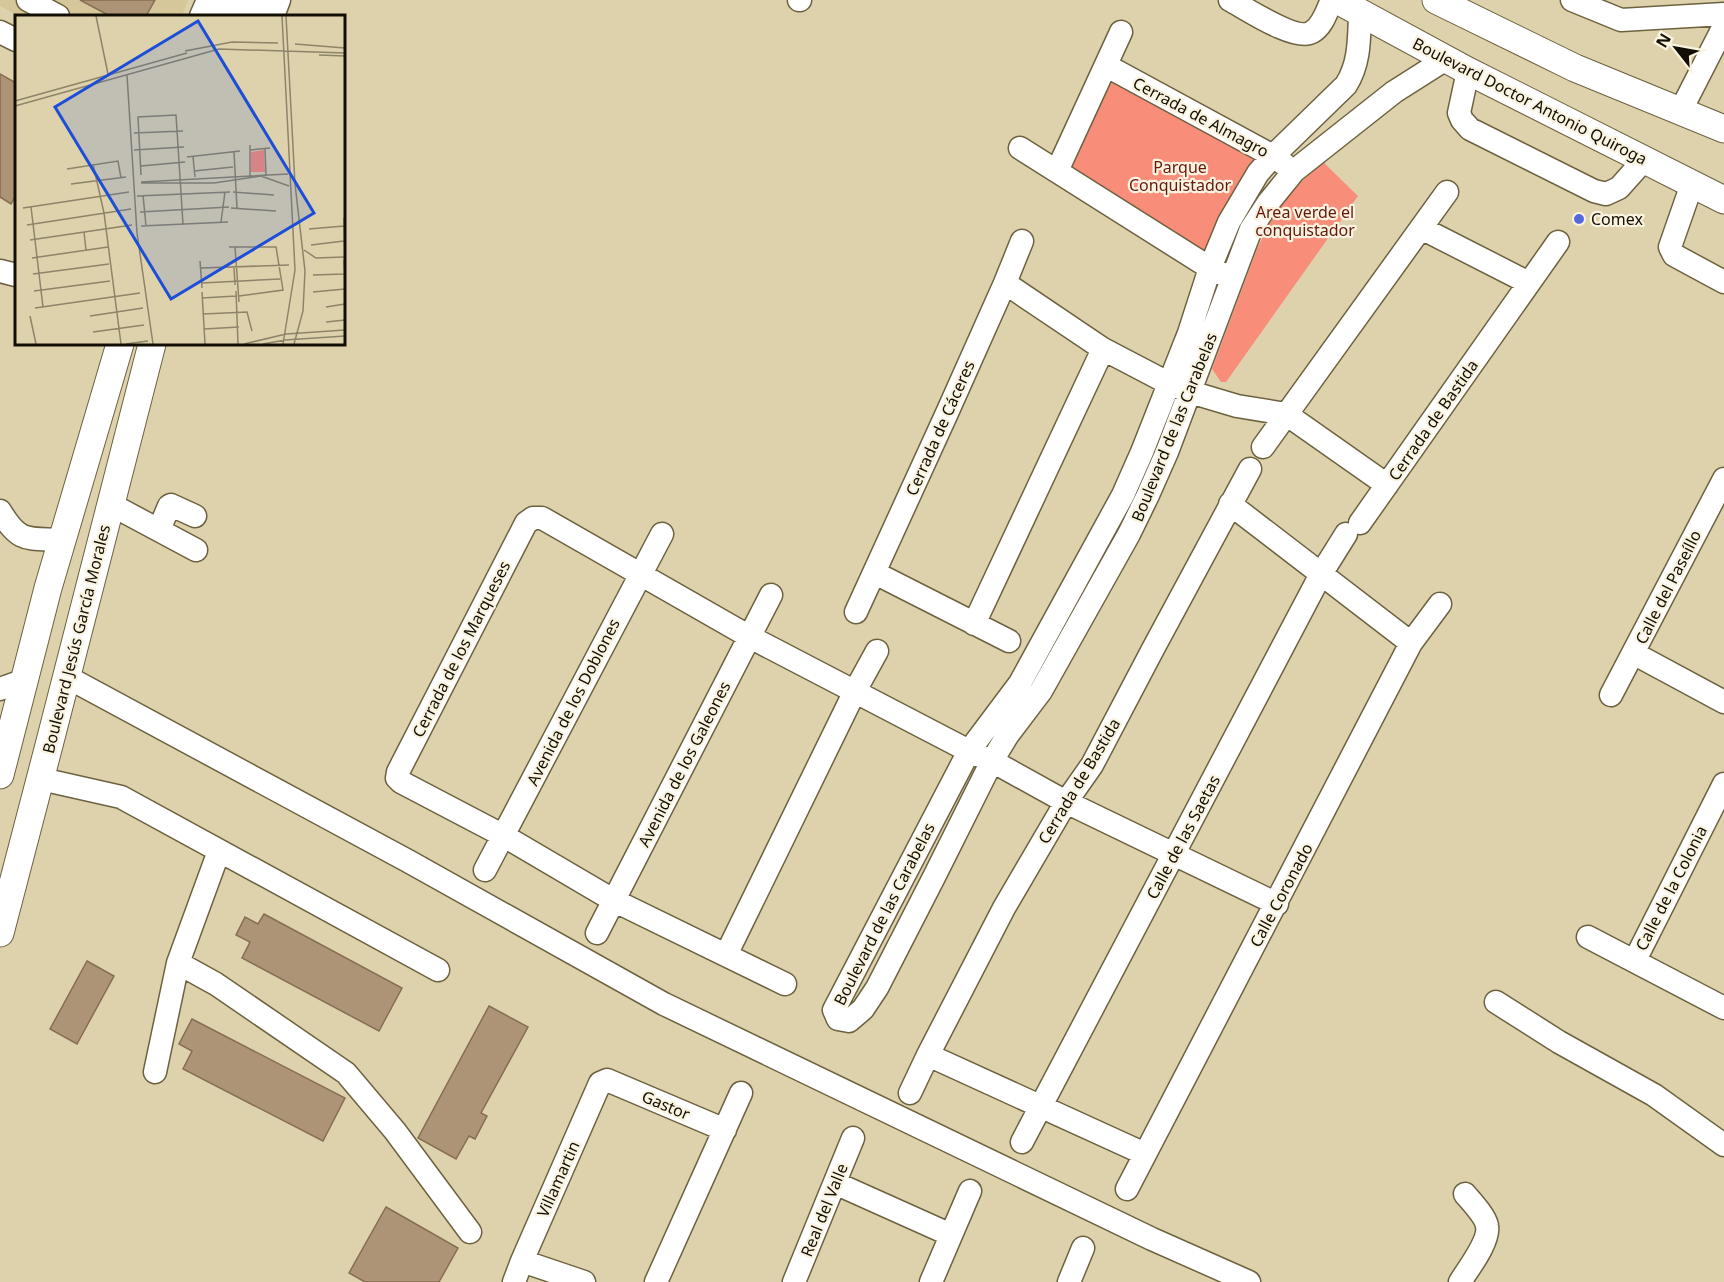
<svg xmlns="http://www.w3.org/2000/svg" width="1724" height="1282" font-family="'Noto Sans',sans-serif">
<rect width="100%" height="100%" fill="#ded2ad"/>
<path fill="#d6c79a" d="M 0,0 L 188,0 L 182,16 L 19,16 L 0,6 Z"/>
<path fill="#f88d7a" d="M 1110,78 L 1257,158 L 1204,253 L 1071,168 Z
M 1323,162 L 1358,196 L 1226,382 L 1221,382 L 1212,369 L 1257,249 L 1268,226 L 1281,205 L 1313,169 Z"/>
<path fill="#ad9476" stroke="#866e52" stroke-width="1.5" d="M 80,0 L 155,0 L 146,16 L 110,16 Z
M 0,74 L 16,83 L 16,195 L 11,204 L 0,197 Z
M 264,914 L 402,988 L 379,1031 L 242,958 L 250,942 L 236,935 L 245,917 L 258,924 Z
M 87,961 L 114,976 L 77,1044 L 50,1029 Z
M 489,1006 L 528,1027 L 481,1113 L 487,1116 L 475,1139 L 469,1136 L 456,1159 L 418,1138 Z
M 192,1019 L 345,1098 L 323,1141 L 183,1069 L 192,1051 L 179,1044 Z
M 386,1207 L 458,1248 L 439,1282 L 365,1282 L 349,1273 Z"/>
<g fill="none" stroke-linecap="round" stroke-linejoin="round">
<defs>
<path id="minor" d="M 28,0 L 58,16
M 799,0 L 800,0
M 1230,0 C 1247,9 1296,42 1312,32 C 1323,26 1327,10 1332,0
M 1572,0 L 1621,20 L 1724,14
M 1360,13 C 1359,39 1360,63 1346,85 L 1273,156 L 1258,173 L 1229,222 L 1210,268 L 1189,333 L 1142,452 L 1123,495 L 1020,683 L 969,751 L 834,1010 L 838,1019 L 849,1021 L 863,1009 L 877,988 L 934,877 L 992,761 L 1007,736 L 1041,691 L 1129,534 L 1148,495 L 1167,452 L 1251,229 L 1268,203 L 1294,171 L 1394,92 L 1446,59
M 201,16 L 208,0
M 273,16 L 279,0
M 0,32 L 16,40
M 1107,66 L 1273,156 L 1284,164
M 1468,71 L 1459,113 L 1462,120 L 1470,129 L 1594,191 L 1606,194 L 1619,188 L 1644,160
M 1680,112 L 1724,26
M 1020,148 L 1210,268 L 1223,274
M 1057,171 L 1121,32
M 1692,184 L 1670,247 L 1674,255 L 1724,282
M 1421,228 L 1529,283
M 0,271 L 16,275
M 1005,283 L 1103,349 L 1168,383 L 1190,392 L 1237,406 L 1286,414 L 1387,485
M 1263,447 L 1447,192
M 110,504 L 196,550
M 1230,504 L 1411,643
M 0,511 C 20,544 27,538 63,540
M 1360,523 L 1558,242
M 159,530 L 169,506 L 171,505 L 195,516
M 875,573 L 1009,641
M 856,612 L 947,413 L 1005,283 L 1022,241
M 974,624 L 1103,349
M 1633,653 L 1724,702
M 67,677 L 408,861 L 664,1004 L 1152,1239 L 1249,1282
M 0,689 L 25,680
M 1611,695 L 1724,479
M 41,779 L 121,797 L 438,970
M 219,851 L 178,963 L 216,984 L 346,1073 L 395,1131 L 470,1232
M 485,870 L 662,534
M 597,933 L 771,595
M 1588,937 L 1724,1008
M 726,955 L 855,691 L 877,651
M 1635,960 L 1724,784
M 785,984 L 613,900 L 504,836 L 401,782 L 397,778 L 398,772 L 526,523 L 533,518 L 542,518 L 750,637 L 969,751 L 992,761 L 1066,802 L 1277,904
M 1496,1002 L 1559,1042 L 1654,1095 L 1724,1145
M 928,1055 L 1145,1154
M 155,1072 L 178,963
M 910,1093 L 928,1055 L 1004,908 L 1066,802 L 1092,765 L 1153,649 L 1250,469
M 1022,1142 L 1321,574 L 1346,534
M 835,1183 L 951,1235
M 1127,1189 L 1411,643 L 1440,604
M 522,1261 L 584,1282
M 514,1282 L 522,1261 L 600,1083 L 607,1080 L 725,1130
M 656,1282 L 741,1093
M 794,1282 L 853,1138
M 931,1282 L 970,1191
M 1069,1282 L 1083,1248
M 1460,1282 C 1468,1269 1490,1241 1487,1226 C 1486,1217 1471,1201 1465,1194"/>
<path id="major" d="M 1337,0 L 1468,71 L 1724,200
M 1436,0 L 1575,68 L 1724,129
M 224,16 L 230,0
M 248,16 L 255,0
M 0,775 L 48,588 L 120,344
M 0,933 C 52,737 101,540 152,344"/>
</defs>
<use href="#minor" stroke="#6d6240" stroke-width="25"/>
<use href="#major" stroke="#6d6240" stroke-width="29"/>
<use href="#minor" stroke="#fff" stroke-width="22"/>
<use href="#major" stroke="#fff" stroke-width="27"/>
</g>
<circle fill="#5269df" stroke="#f9f3e0" stroke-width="2" cx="1579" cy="219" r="6"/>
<g text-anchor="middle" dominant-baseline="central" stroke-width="4.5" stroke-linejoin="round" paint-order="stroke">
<g font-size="16" fill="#130e03" stroke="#f9f3e0">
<text transform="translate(1530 101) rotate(27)">Boulevard Doctor Antonio Quiroga</text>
<text transform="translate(1201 117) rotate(28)">Cerrada de Almagro</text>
<text transform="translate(1433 420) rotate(-55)">Cerrada de Bastida</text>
<text transform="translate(1174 427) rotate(-68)">Boulevard de las Carabelas</text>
<text transform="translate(940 428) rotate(-66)">Cerrada de Cáceres</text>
<text transform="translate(1668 587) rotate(-63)">Calle del Paseíllo</text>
<text transform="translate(76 639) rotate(-76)">Boulevard Jesús García Morales</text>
<text transform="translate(461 649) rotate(-63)">Cerrada de los Marqueses</text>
<text transform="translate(573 702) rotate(-63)">Avenida de los Doblones</text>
<text transform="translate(684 764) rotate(-63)">Avenida de los Galeones</text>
<text transform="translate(1079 781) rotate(-59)">Cerrada de Bastida</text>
<text transform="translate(1183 837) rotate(-62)">Calle de las Saetas</text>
<text transform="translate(1671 888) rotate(-63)">Calle de la Colonia</text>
<text transform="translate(1281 895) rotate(-62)">Calle Coronado</text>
<text transform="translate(884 914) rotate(-63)">Boulevard de las Carabelas</text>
<text transform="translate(666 1105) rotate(23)">Gastor</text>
<text transform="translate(558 1179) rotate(-66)">Villamartin</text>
<text transform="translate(824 1210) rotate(-68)">Real del Valle</text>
</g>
<g font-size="16" fill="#67180d" stroke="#f9f3e0">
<text x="1180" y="167">Parque<tspan x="1180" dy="18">Conquistador</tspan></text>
<text x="1305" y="212">Area verde el<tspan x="1305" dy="18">conquistador</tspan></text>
</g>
<g font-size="16" fill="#130e03" stroke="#f9f3e0" text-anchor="start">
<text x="1591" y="219">Comex</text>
</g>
</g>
<g transform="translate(15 15)">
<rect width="330" height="330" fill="#ded2ad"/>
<path d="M 249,135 L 250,157 L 236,157 L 236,137 Z" fill="#f88d7a"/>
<path fill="none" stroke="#8d8469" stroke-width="1.5" d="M 81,1 L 93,59M 267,1 L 280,255 L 268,329M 271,1 L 280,169 L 290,256 L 288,296 L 279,329M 280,29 L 330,33M 170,36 L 217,27 L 263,28M 304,40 L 330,41M 112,60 L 122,218 L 138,329M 0,86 L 172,38M 0,91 L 204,34 L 330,38M 119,118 L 168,116M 250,134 L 251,160M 119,135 L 169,132M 235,135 L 255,133M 219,137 L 222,193M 172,142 L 225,136M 178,142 L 180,162M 78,149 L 89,198 L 106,329M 126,151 L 170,147M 52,154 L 103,146 L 106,163M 179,156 L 218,152M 126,160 L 123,102 L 161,100 L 168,209M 235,161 L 235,130M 126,167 L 273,159M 126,168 L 199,168 L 246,161 L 274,171M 56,169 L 111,162M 218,177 L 259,180M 128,180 L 131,211M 122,181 L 215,177M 16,192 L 28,292M 8,193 L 114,177M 216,193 L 261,196M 125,197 L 214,192M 329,203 L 330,241M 206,207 L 210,177M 12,210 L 116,194M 126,211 L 213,207M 294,214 L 329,211M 69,217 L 71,235M 15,225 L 117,210M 296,230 L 329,226M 214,232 L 261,232 L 268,275 L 224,281M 220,232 L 224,287M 289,235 L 301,243 L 329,242M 17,243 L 93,232M 329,245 L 330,264M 185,246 L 187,273M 219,252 L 220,270M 186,253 L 274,250M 18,259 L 94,249M 298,260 L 329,259M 187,268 L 265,264M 19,276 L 95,266M 221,276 L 223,329M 187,277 L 190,329M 298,277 L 330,274M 187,283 L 221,281M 311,292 L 330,289M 20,293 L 125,278M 188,299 L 232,297 L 237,316M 15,301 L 21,329M 75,301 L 128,293M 311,307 L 330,305M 189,314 L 224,312M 78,317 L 129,310M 271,319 L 330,315M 270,325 L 330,321M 111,329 L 133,326M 229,329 L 271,319M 248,329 L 270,325"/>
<path fill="#1d4ed8" fill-opacity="0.15" stroke="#1d4ed8" stroke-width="3" d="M 183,6 L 299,198 L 156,284 L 40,92 Z"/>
<rect width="330" height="330" fill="none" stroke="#130e03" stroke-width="3"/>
</g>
<g transform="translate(1676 48) rotate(301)" stroke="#f9f3e0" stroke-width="4.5" paint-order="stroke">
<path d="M0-4.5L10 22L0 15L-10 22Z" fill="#130e03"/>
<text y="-9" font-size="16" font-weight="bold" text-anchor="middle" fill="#130e03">N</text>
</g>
</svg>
